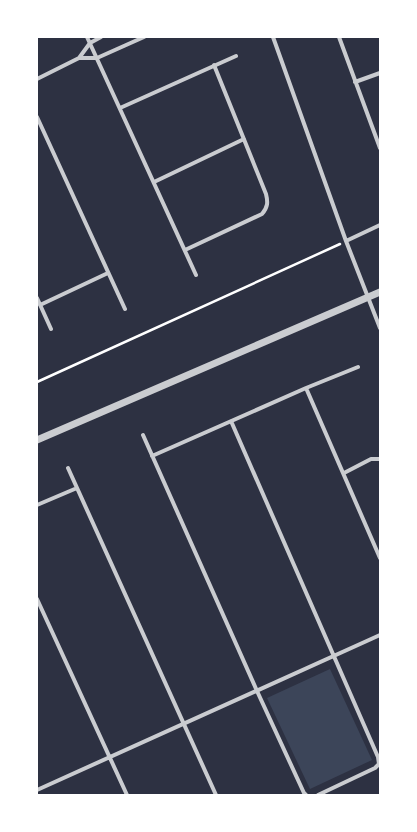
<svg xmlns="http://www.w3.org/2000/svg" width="417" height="832" font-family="Karla,sans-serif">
<rect width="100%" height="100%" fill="#2d3142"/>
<path fill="#3c4559" d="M 330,669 L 372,760 L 310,789 L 267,698 Z"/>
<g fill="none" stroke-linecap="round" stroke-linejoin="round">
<path stroke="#fff" stroke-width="2.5" d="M 37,382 L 340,244"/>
<path stroke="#caccd0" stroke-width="4" d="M 87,37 L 196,275
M 273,37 L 346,241 L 380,328
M 339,37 L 380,148
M 79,58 L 90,43 L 101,37
M 37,79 L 79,58 L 97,58 L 144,37
M 355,82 L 380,73
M 120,108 L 236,56
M 37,117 L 125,309
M 154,182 L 244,139
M 346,241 L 380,225
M 185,250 L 262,214 C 268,207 268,202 266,194 L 214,65
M 37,298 L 51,329
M 40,305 L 108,273
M 306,388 L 380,558
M 231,421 L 378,757 L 379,764 L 375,768 L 318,795
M 143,435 L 257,691 L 304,793 L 306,795
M 152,456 L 306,388 L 358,367
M 68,468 L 216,795
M 344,473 L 371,459 L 380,459
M 37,505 L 77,488
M 37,599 L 127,795
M 37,790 L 380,635"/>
<path stroke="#caccd0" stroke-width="7" d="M 37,440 L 380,292"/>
</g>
<rect width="417" height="832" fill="none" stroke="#ffffff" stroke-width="76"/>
</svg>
